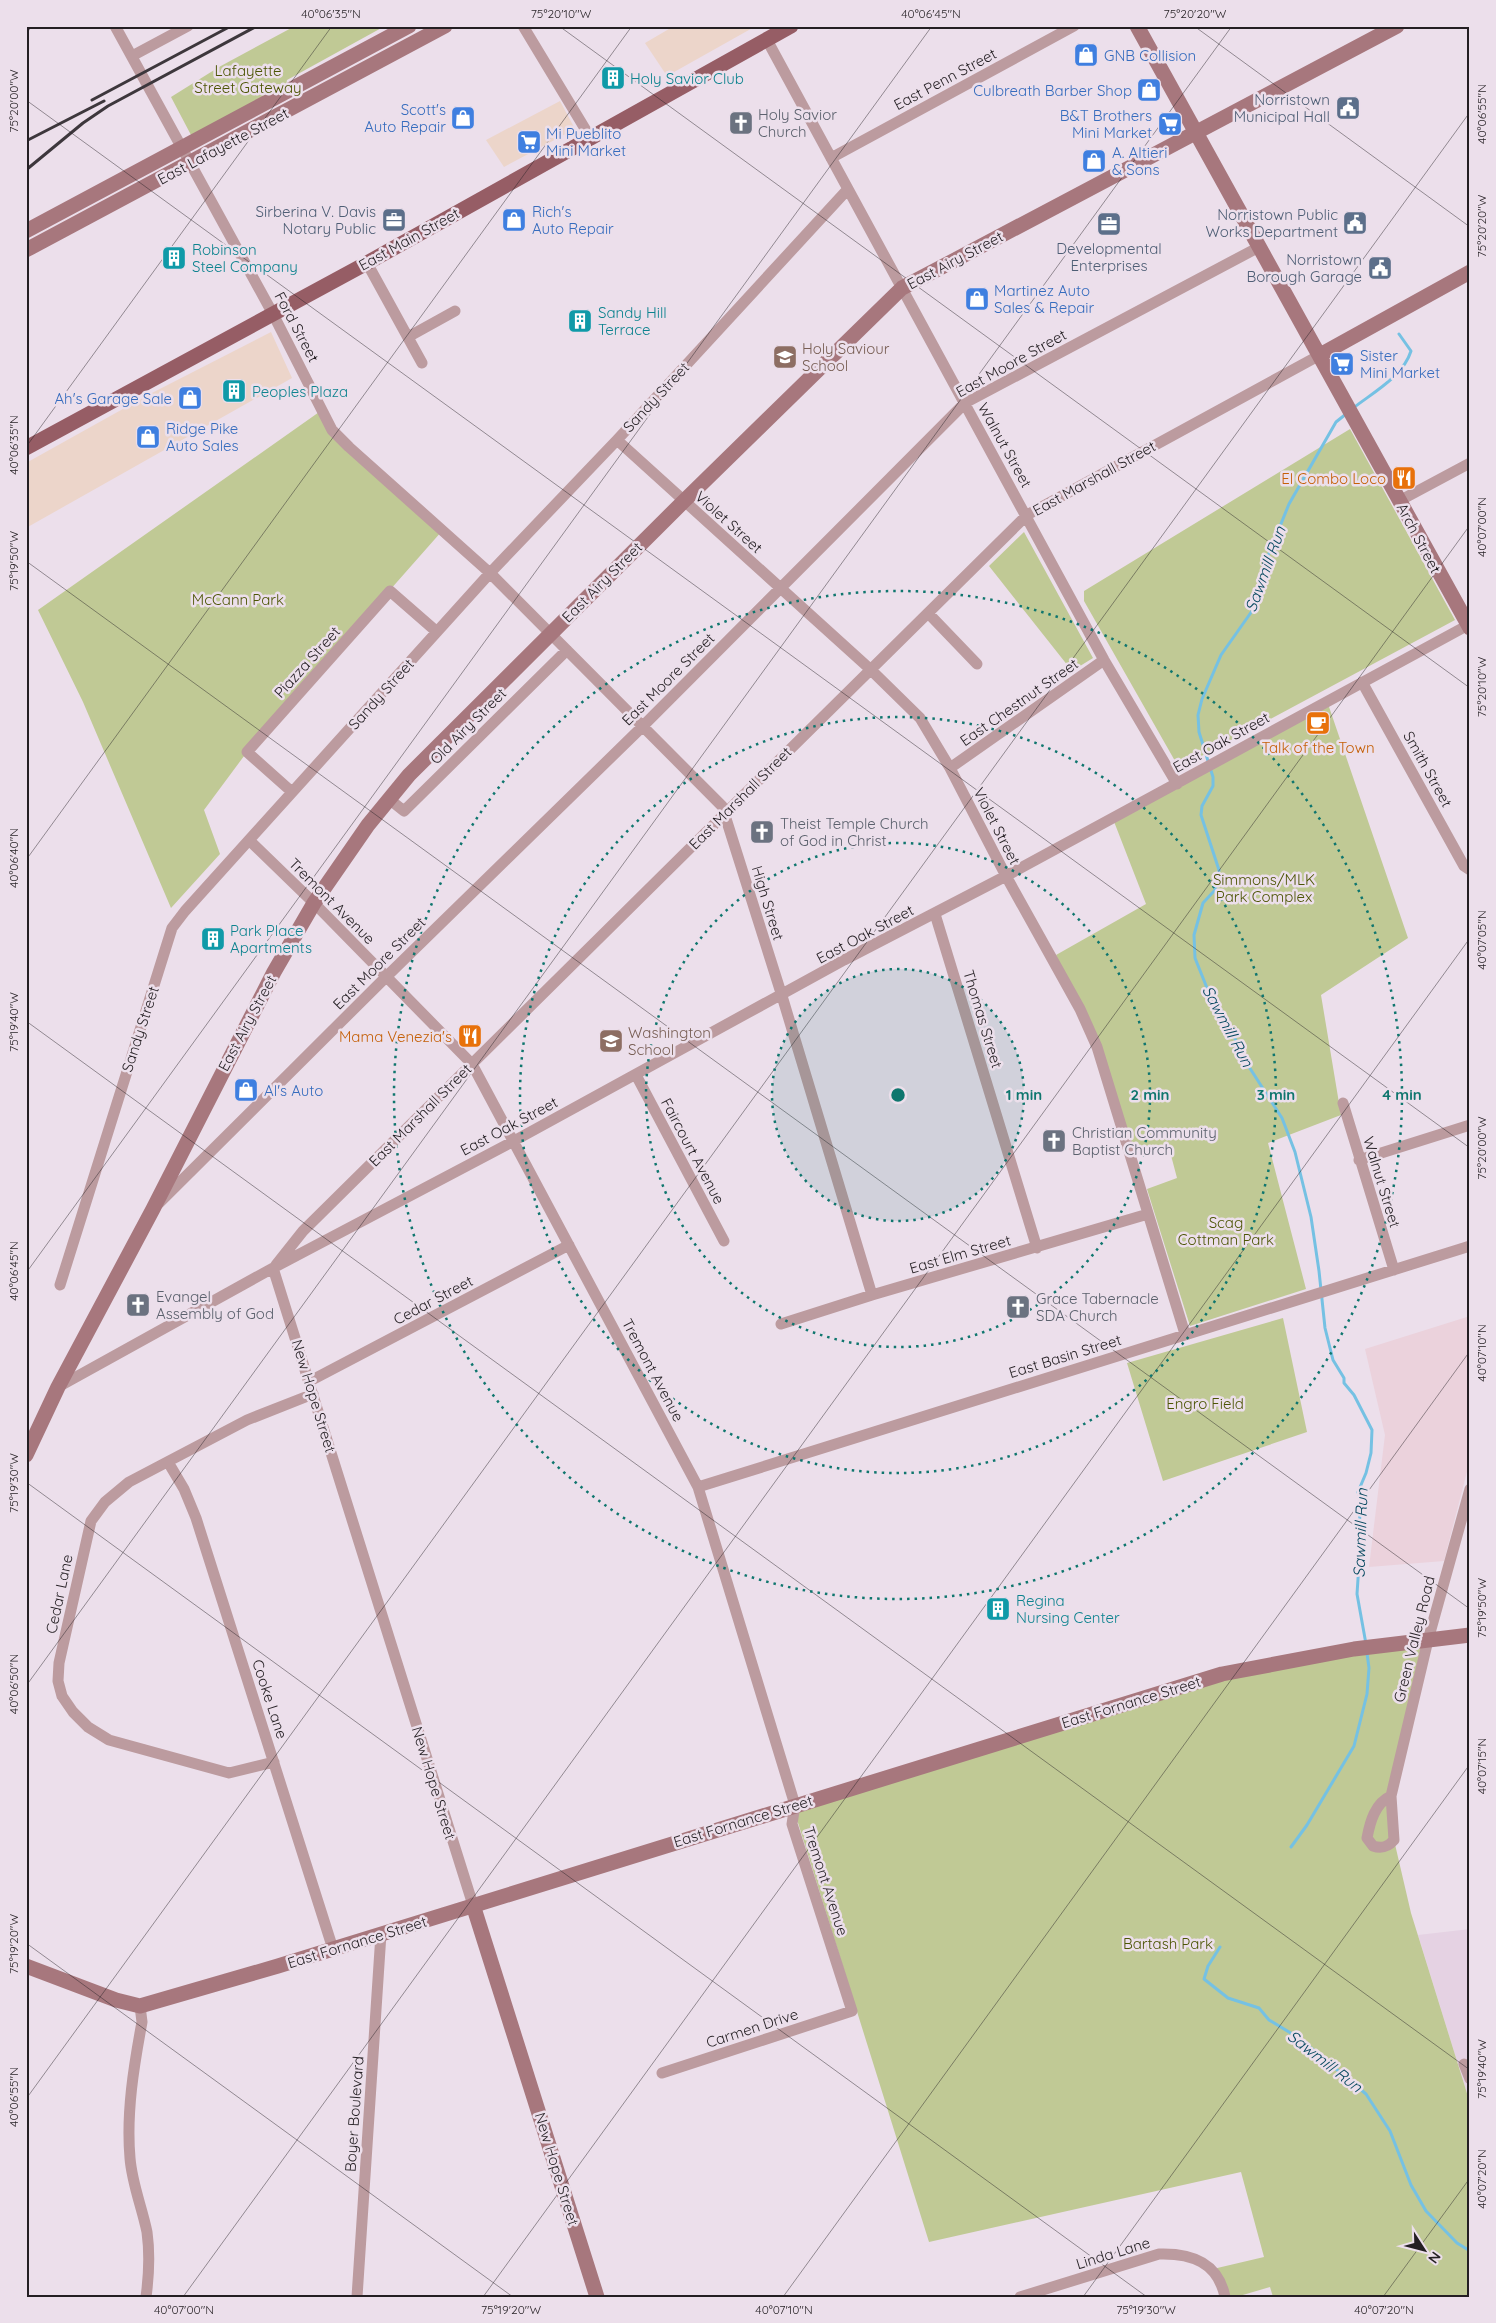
<svg xmlns="http://www.w3.org/2000/svg" width="1496" height="2323" font-family="Quicksand,sans-serif">
<rect width="100%" height="100%" fill="#ecdfeb"/>
<path fill="#ecd5ca" d="M 674,26 L 756,26 L 667,76 L 645,43 Z
M 560,101 L 575,129 L 504,167 L 486,140 Z
M 271,332 L 292,378 L 26,528 L 26,463 L 148,395 Z"/>
<path fill="#ebd2dc" d="M 1470,1316 L 1470,1460 L 1444,1561 L 1369,1567 L 1385,1435 L 1365,1349 Z"/>
<path fill="#e5d2e3" d="M 1470,1929 L 1470,2103 L 1418,1935 Z"/>
<path fill="#c0c995" d="M 295,26 L 385,26 L 287,80 L 286,86 L 191,135 L 171,97 L 219,67 Z
M 322,410 L 332,430 L 442,531 L 247,752 L 204,810 L 220,854 L 171,908 L 83,702 L 38,610 Z
M 1350,429 L 1455,620 L 1179,768 L 1084,601 L 1084,591 Z
M 1024,532 L 1093,658 L 1072,671 L 989,566 Z
M 1327,701 L 1408,938 L 1321,995 L 1341,1115 L 1268,1143 L 1306,1289 L 1190,1326 L 1147,1189 L 1177,1178 L 1168,1144 L 1135,1154 L 1056,955 L 1146,904 L 1113,819 Z
M 1283,1318 L 1307,1432 L 1163,1481 L 1127,1363 Z
M 1428,1640 L 1391,1796 L 1394,1840 L 1411,1913 L 1470,2103 L 1470,2297 L 1273,2297 L 1270,2287 L 1236,2297 L 1225,2297 L 1213,2269 L 1264,2257 L 1241,2172 L 929,2242 L 794,1810 L 1222,1674 Z"/>
<g fill="none" stroke-linecap="round" stroke-linejoin="round">
<path stroke="#75c1e3" stroke-width="3" d="M 1352,409 C 1372,393 1403,377 1411,351 L 1399,334
M 1346,414 L 1336,422 L 1289,504 L 1268,556 L 1252,611 L 1221,655 L 1202,699 L 1198,715 L 1199,732 L 1213,777 L 1213,786 L 1202,806 L 1201,815 L 1219,870 L 1215,890 L 1203,903 L 1194,935 L 1195,958 L 1209,993 L 1227,1019 L 1242,1056 L 1282,1118 L 1295,1152 L 1311,1217 L 1319,1271 L 1325,1328 L 1333,1360 L 1344,1378 L 1344,1383 L 1354,1395 L 1372,1430 L 1371,1453 L 1366,1473 L 1358,1492 L 1361,1503 L 1358,1538 L 1360,1549 L 1357,1594 L 1366,1644
M 1291,1847 L 1307,1825 L 1354,1746 L 1367,1694 L 1369,1668 L 1367,1653
M 1220,1947 L 1208,1966 L 1204,1979 L 1228,1998 L 1259,2008 L 1269,2020 L 1299,2038 L 1366,2094 L 1390,2131 L 1411,2185 L 1426,2211 L 1457,2243 L 1470,2251"/>
<path stroke="#bc9b9f" stroke-width="11" d="M 115,26 L 273,314 L 332,430 L 349,447 L 490,573 L 722,806 L 782,996 L 872,1295
M 523,26 L 590,137
M 767,40 L 1104,660 L 1177,784
M 132,56 L 188,26
M 831,158 L 1074,26
M 367,263 L 422,363
M 408,337 L 455,311
M 617,440 L 870,669 L 920,718 L 950,768 L 1006,876 L 1080,1009 L 1097,1047 L 1185,1334
M 1399,501 L 1470,463
M 928,613 L 977,664
M 1362,682 L 1464,866 L 1470,870
M 950,768 L 1104,660
M 292,792 L 247,752 L 390,591 L 437,632
M 389,799 L 404,811 L 567,650
M 249,840 L 314,903 L 472,1064 L 698,1487 L 795,1805 L 792,1824 L 852,2011 L 662,2073
M 935,914 L 1037,1248
M 636,1075 L 724,1241
M 1343,1103 L 1394,1270
M 1359,1160 L 1470,1125
M 159,1203 L 386,977 L 642,727 L 965,403 L 1259,247
M 276,1265 L 303,1231 L 1027,515 L 1320,355
M 273,1268 L 473,1905
M 60,1285 L 172,928 L 185,911 L 490,573 L 617,440 L 848,189
M 781,1324 L 872,1295 L 1148,1214
M 310,1381 L 569,1245
M 58,1387 L 273,1268 L 512,1142 L 844,960 L 1006,876 L 1470,624
M 168,1462 L 184,1489 L 196,1518 L 333,1949
M 698,1487 L 1470,1246
M 274,1762 L 229,1773 L 109,1740 L 88,1727 L 73,1712 L 62,1696 L 58,1681 L 59,1663 L 91,1521 L 105,1502 L 129,1482 L 247,1420 L 313,1394
M 1391,1796 C 1375,1803 1370,1822 1367,1838 L 1373,1846 C 1382,1849 1388,1847 1394,1840 L 1391,1796 L 1428,1640 L 1470,1489
M 140,2006 L 142,2022 C 134,2065 126,2113 130,2158 C 132,2184 142,2207 147,2232 C 150,2254 149,2275 146,2297
M 1464,2064 L 1470,2079
M 357,2297 L 381,1934
M 1020,2297 L 1159,2254 C 1191,2253 1218,2262 1225,2297"/>
<path stroke="#a7777d" stroke-width="15" d="M 1137,26 L 1470,628
M 26,231 L 409,26
M 26,250 L 445,26
M 1320,355 L 1470,272
M 26,1455 L 58,1387 L 153,1209 L 274,972 L 314,903 L 368,825 L 409,775 L 684,501 L 902,288 L 1397,26
M 473,1905 L 597,2297
M 26,1966 L 116,2000 L 140,2006 L 278,1966 L 1222,1674 L 1354,1649 L 1470,1635"/>
<path stroke="#965d65" stroke-width="15" d="M 26,448 L 367,263 L 791,26"/>
<path stroke="#3d373c" stroke-width="3" d="M 92,100 L 231,26
M 26,141 L 104,101
M 26,170 L 83,123 L 108,106 L 257,26"/>
</g>
<path fill="none" stroke="#241f23" stroke-width="1" stroke-opacity="0.45" d="M 559,26 L 1470,688M 1194,26 L 1470,227M 26,34 L 32,26M 26,100 L 1470,1148M 26,447 L 332,26M 26,561 L 1470,1609M 26,860 L 632,26M 26,1021 L 1470,2070M 26,1273 L 932,26M 26,1482 L 1147,2297M 26,1686 L 1232,26M 26,1943 L 513,2297M 26,2099 L 1470,112M 183,2297 L 1470,525M 483,2297 L 1470,938M 783,2297 L 1470,1351M 1083,2297 L 1470,1764M 1383,2297 L 1470,2178"/>
<circle cx="898" cy="1095" r="126" fill="#0f766e" fill-opacity=".12"/>
<g fill="none" stroke="#0f766e" stroke-width="2.5" stroke-dasharray="2.5 5">
<circle cx="898" cy="1095" r="126"/>
<circle cx="898" cy="1095" r="252"/>
<circle cx="898" cy="1095" r="378"/>
<circle cx="898" cy="1095" r="504"/>
</g>
<defs>
<symbol id="shop-square" viewBox="-11 -11 22 22"><rect x="-9" y="-9" width="18" height="18" rx="4" fill="#3f7fe0" stroke="#ecdfeb"/><path d="M-5-2.5h2.3a2.7 3.5 0 0 1 5.4 0H5L5.5 6h-11ZM-1.5-2.5h3a1.5 2.3 0 0 0-3 0Z" fill="#fff"/></symbol>
<symbol id="building-square" viewBox="-11 -11 22 22"><rect x="-9" y="-9" width="18" height="18" rx="4" fill="#0f9aa8" stroke="#ecdfeb"/><path d="M-4-6H4V6H1V3H-1V6H-4ZM-2.5-4.3h1.7v1.8h-1.7ZM.8-4.3h1.7v1.8H.8ZM-2.5-1h1.7V.8h-1.7ZM.8-1h1.7V.8H.8Z" fill="#fff"/></symbol>
<symbol id="civic-square" viewBox="-11 -11 22 22"><rect x="-9" y="-9" width="18" height="18" rx="4" fill="#5c6f8a" stroke="#ecdfeb"/><path d="M-.6-6.5H3V-4.5H.6V-3L4-1V1h2V6H-6V1h2V-1L-.6-3ZM-1.2 2.5V6h2.4V2.5Z" fill="#fff"/></symbol>
<symbol id="church-square" viewBox="-11 -11 22 22"><rect x="-9" y="-9" width="18" height="18" rx="4" fill="#6b7280" stroke="#ecdfeb"/><path d="M-1.2-6h2.4v3.5h3.3v2.4h-3.3V6h-2.4V-.1h-3.3v-2.4h3.3Z" fill="#fff"/></symbol>
<symbol id="supermarket-square" viewBox="-11 -11 22 22"><rect x="-9" y="-9" width="18" height="18" rx="4" fill="#3f7fe0" stroke="#ecdfeb"/><path d="M-6-5.5h2.5l.6 2H6L4.5 2H-2.5L-4.4-4H-6ZM-1.5 3.2a1.3 1.3 0 1 0 .1 0ZM3 3.2a1.3 1.3 0 1 0 .1 0Z" fill="#fff"/></symbol>
<symbol id="office-square" viewBox="-11 -11 22 22"><rect x="-9" y="-9" width="18" height="18" rx="4" fill="#5c6f8a" stroke="#ecdfeb"/><path d="M-6-3h4V-5.5h4V-3h4V5H-6ZM-1-4.5V-3h2v-1.5ZM-6 0V1H6V0Z" fill="#fff"/></symbol>
<symbol id="school-square" viewBox="-11 -11 22 22"><rect x="-9" y="-9" width="18" height="18" rx="4" fill="#8d6e63" stroke="#ecdfeb"/><path d="M0-5L7-2L0 1L-7-2ZM-4 1L0 2.5L4 1V4Q0 6-4 4Z" fill="#fff"/></symbol>
<symbol id="restaurant-square" viewBox="-11 -11 22 22"><rect x="-9" y="-9" width="18" height="18" rx="4" fill="#e8710a" stroke="#ecdfeb"/><path d="M-5-6h1v4h1v-4h1v4h1v-4h1v5L-1.5 .5V6h-2V.5L-5-1ZM5-6V6H3V1.5H1.5Q1.5-4 5-6Z" fill="#fff"/></symbol>
<symbol id="cafe-square" viewBox="-11 -11 22 22"><rect x="-9" y="-9" width="18" height="18" rx="4" fill="#e8710a" stroke="#ecdfeb"/><path d="M-5.5-4.5H6V0H3Q3 3.5 0 3.5H-2.5Q-5.5 3.5-5.5 0ZM3-3.2v2h1.7v-2ZM-6 4.5H4V6H-6Z" fill="#fff"/></symbol>
</defs>
<g fill-rule="evenodd">
<use href="#shop-square" x="1072" y="41" width="28" height="28"/>
<use href="#building-square" x="599" y="64" width="28" height="28"/>
<use href="#shop-square" x="1135" y="76" width="28" height="28"/>
<use href="#civic-square" x="1334" y="94" width="28" height="28"/>
<use href="#shop-square" x="449" y="104" width="28" height="28"/>
<use href="#church-square" x="727" y="109" width="28" height="28"/>
<use href="#supermarket-square" x="1156" y="110" width="28" height="28"/>
<use href="#supermarket-square" x="515" y="128" width="28" height="28"/>
<use href="#shop-square" x="1080" y="147" width="28" height="28"/>
<use href="#office-square" x="380" y="206" width="28" height="28"/>
<use href="#shop-square" x="500" y="206" width="28" height="28"/>
<use href="#civic-square" x="1341" y="209" width="28" height="28"/>
<use href="#office-square" x="1095" y="210" width="28" height="28"/>
<use href="#building-square" x="160" y="244" width="28" height="28"/>
<use href="#civic-square" x="1366" y="254" width="28" height="28"/>
<use href="#shop-square" x="963" y="285" width="28" height="28"/>
<use href="#building-square" x="566" y="307" width="28" height="28"/>
<use href="#school-square" x="771" y="343" width="28" height="28"/>
<use href="#supermarket-square" x="1328" y="350" width="28" height="28"/>
<use href="#building-square" x="220" y="377" width="28" height="28"/>
<use href="#shop-square" x="176" y="384" width="28" height="28"/>
<use href="#shop-square" x="134" y="423" width="28" height="28"/>
<use href="#restaurant-square" x="1390" y="464" width="28" height="28"/>
<use href="#cafe-square" x="1304" y="709" width="28" height="28"/>
<use href="#church-square" x="748" y="818" width="28" height="28"/>
<use href="#building-square" x="199" y="925" width="28" height="28"/>
<use href="#restaurant-square" x="456" y="1022" width="28" height="28"/>
<use href="#school-square" x="597" y="1027" width="28" height="28"/>
<use href="#shop-square" x="232" y="1076" width="28" height="28"/>
<use href="#church-square" x="1040" y="1127" width="28" height="28"/>
<use href="#church-square" x="124" y="1291" width="28" height="28"/>
<use href="#church-square" x="1004" y="1293" width="28" height="28"/>
<use href="#building-square" x="984" y="1595" width="28" height="28"/>
</g>
<g text-anchor="middle" dominant-baseline="central" stroke-width="5" stroke-linejoin="round" paint-order="stroke">
<g font-size="15" fill="#366cbe" stroke="#ecdfeb" text-anchor="start">
<text x="1104" y="55">GNB Collision</text>
<text x="1132" y="90" text-anchor="end">Culbreath Barber Shop</text>
<text x="446" y="109" text-anchor="end">Scott's<tspan x="446" dy="17">Auto Repair</tspan></text>
<text x="1152" y="115" text-anchor="end">B&amp;T Brothers<tspan x="1152" dy="17">Mini Market</tspan></text>
<text x="546" y="133">Mi Pueblito<tspan x="546" dy="17">Mini Market</tspan></text>
<text x="1112" y="152">A. Altieri<tspan x="1112" dy="17">&amp; Sons</tspan></text>
<text x="532" y="211">Rich's<tspan x="532" dy="17">Auto Repair</tspan></text>
<text x="994" y="290">Martinez Auto<tspan x="994" dy="17">Sales &amp; Repair</tspan></text>
<text x="1360" y="355">Sister<tspan x="1360" dy="17">Mini Market</tspan></text>
<text x="172" y="398" text-anchor="end">Ah's Garage Sale</text>
<text x="166" y="428">Ridge Pike<tspan x="166" dy="17">Auto Sales</tspan></text>
<text x="264" y="1090">Al's Auto</text>
</g>
<g font-size="15" fill="#4c5504" stroke="#ecdfeb">
<text x="248" y="70">Lafayette<tspan x="248" dy="17">Street Gateway</tspan></text>
<text x="238" y="599">McCann Park</text>
<text x="1264" y="879">Simmons/MLK<tspan x="1264" dy="17">Park Complex</tspan></text>
<text x="1226" y="1222">Scag<tspan x="1226" dy="17">Cottman Park</tspan></text>
<text x="1205" y="1403">Engro Field</text>
<text x="1168" y="1943">Bartash Park</text>
</g>
<g font-size="15" fill="#0d838f" stroke="#ecdfeb" text-anchor="start">
<text x="630" y="78">Holy Savior Club</text>
<text x="192" y="249">Robinson<tspan x="192" dy="17">Steel Company</tspan></text>
<text x="598" y="312">Sandy Hill<tspan x="598" dy="17">Terrace</tspan></text>
<text x="252" y="391">Peoples Plaza</text>
<text x="230" y="930">Park Place<tspan x="230" dy="17">Apartments</tspan></text>
<text x="1016" y="1600">Regina<tspan x="1016" dy="17">Nursing Center</tspan></text>
</g>
<g font-size="15" fill="#241f23" stroke="#ecdfeb">
<text transform="translate(945 79) rotate(-28)">East Penn Street</text>
<text transform="translate(223 146) rotate(-28)">East Lafayette Street</text>
<text transform="translate(409 239) rotate(-29)">East Main Street</text>
<text transform="translate(955 260) rotate(-28)">East Airy Street</text>
<text transform="translate(297 327) rotate(62)">Ford Street</text>
<text transform="translate(1011 363) rotate(-29)">East Moore Street</text>
<text transform="translate(656 397) rotate(-47)">Sandy Street</text>
<text transform="translate(1005 445) rotate(61)">Walnut Street</text>
<text transform="translate(1094 478) rotate(-29)">East Marshall Street</text>
<text transform="translate(729 522) rotate(42)">Violet Street</text>
<text transform="translate(1419 538) rotate(62)">Arch Street</text>
<text transform="translate(602 582) rotate(-45)">East Airy Street</text>
<text transform="translate(307 662) rotate(-48)">Piazza Street</text>
<text transform="translate(668 679) rotate(-45)">East Moore Street</text>
<text transform="translate(381 694) rotate(-48)">Sandy Street</text>
<text transform="translate(1019 702) rotate(-35)">East Chestnut Street</text>
<text transform="translate(468 726) rotate(-45)">Old Airy Street</text>
<text transform="translate(1221 742) rotate(-29)">East Oak Street</text>
<text transform="translate(1428 769) rotate(61)">Smith Street</text>
<text transform="translate(740 798) rotate(-45)">East Marshall Street</text>
<text transform="translate(997 826) rotate(63)">Violet Street</text>
<text transform="translate(332 901) rotate(45)">Tremont Avenue</text>
<text transform="translate(768 903) rotate(73)">High Street</text>
<text transform="translate(865 934) rotate(-28)">East Oak Street</text>
<text transform="translate(379 963) rotate(-45)">East Moore Street</text>
<text transform="translate(983 1019) rotate(73)">Thomas Street</text>
<text transform="translate(247 1023) rotate(-62)">East Airy Street</text>
<text transform="translate(140 1029) rotate(-72)">Sandy Street</text>
<text transform="translate(420 1115) rotate(-45)">East Marshall Street</text>
<text transform="translate(509 1126) rotate(-28)">East Oak Street</text>
<text transform="translate(693 1151) rotate(62)">Faircourt Avenue</text>
<text transform="translate(1382 1182) rotate(73)">Walnut Street</text>
<text transform="translate(960 1254) rotate(-16)">East Elm Street</text>
<text transform="translate(433 1300) rotate(-28)">Cedar Street</text>
<text transform="translate(1065 1356) rotate(-17)">East Basin Street</text>
<text transform="translate(653 1370) rotate(62)">Tremont Avenue</text>
<text transform="translate(314 1396) rotate(73)">New Hope Street</text>
<text transform="translate(59 1594) rotate(-78)">Cedar Lane</text>
<text transform="translate(1414 1639) rotate(-76)">Green Valley Road</text>
<text transform="translate(270 1699) rotate(72)">Cooke Lane</text>
<text transform="translate(1131 1702) rotate(-17)">East Fornance Street</text>
<text transform="translate(434 1783) rotate(73)">New Hope Street</text>
<text transform="translate(743 1821) rotate(-17)">East Fornance Street</text>
<text transform="translate(826 1881) rotate(72)">Tremont Avenue</text>
<text transform="translate(357 1942) rotate(-17)">East Fornance Street</text>
<text transform="translate(752 2028) rotate(-18)">Carmen Drive</text>
<text transform="translate(354 2114) rotate(-86)">Boyer Boulevard</text>
<text transform="translate(557 2169) rotate(73)">New Hope Street</text>
<text transform="translate(1113 2253) rotate(-17)">Linda Lane</text>
</g>
<g font-size="15" fill="#4e5e75" stroke="#ecdfeb" text-anchor="end">
<text x="1330" y="99">Norristown<tspan x="1330" dy="17">Municipal Hall</tspan></text>
<text x="376" y="211">Sirberina V. Davis<tspan x="376" dy="17">Notary Public</tspan></text>
<text x="1338" y="214">Norristown Public<tspan x="1338" dy="17">Works Department</tspan></text>
<text x="1109" y="248" text-anchor="middle">Developmental<tspan x="1109" dy="17">Enterprises</tspan></text>
<text x="1362" y="259">Norristown<tspan x="1362" dy="17">Borough Garage</tspan></text>
</g>
<g font-size="15" fill="#5b616d" stroke="#ecdfeb" text-anchor="start">
<text x="758" y="114">Holy Savior<tspan x="758" dy="17">Church</tspan></text>
<text x="780" y="823">Theist Temple Church<tspan x="780" dy="17">of God in Christ</tspan></text>
<text x="1072" y="1132">Christian Community<tspan x="1072" dy="17">Baptist Church</tspan></text>
<text x="156" y="1296">Evangel<tspan x="156" dy="17">Assembly of God</tspan></text>
<text x="1036" y="1298">Grace Tabernacle<tspan x="1036" dy="17">SDA Church</tspan></text>
</g>
<g font-size="15" fill="#785e54" stroke="#ecdfeb" text-anchor="start">
<text x="802" y="348">Holy Saviour<tspan x="802" dy="17">School</tspan></text>
<text x="628" y="1032">Washington<tspan x="628" dy="17">School</tspan></text>
</g>
<g font-size="15" fill="#c56008" stroke="#ecdfeb" text-anchor="end">
<text x="1386" y="478">El Combo Loco</text>
<text x="1318" y="747" text-anchor="middle">Talk of the Town</text>
<text x="452" y="1036">Mama Venezia's</text>
</g>
<g font-size="16" font-style="italic" fill="#074960" stroke="#ecdfeb">
<text transform="translate(1265 569) rotate(-70)">Sawmill Run</text>
<text transform="translate(1228 1026) rotate(62)">Sawmill Run</text>
<text transform="translate(1360 1533) rotate(-88)">Sawmill Run</text>
<text transform="translate(1325 2061) rotate(38)">Sawmill Run</text>
</g>
</g>
<circle cx="898" cy="1095" r="8" fill="#0f766e" stroke="#ecdfeb" stroke-width="2.5"/>
<g font-size="15" text-anchor="middle" font-weight="bold" fill="#0f766e" stroke="#ecdfeb" stroke-width="5" stroke-linejoin="round" paint-order="stroke">
<text x="1024" y="1100">1 min</text>
<text x="1150" y="1100">2 min</text>
<text x="1276" y="1100">3 min</text>
<text x="1402" y="1100">4 min</text>
</g>
<rect width="1496" height="2323" fill="none" stroke="#ecdfeb" stroke-width="55"/>
<g transform="translate(1424 2250) rotate(126)" stroke="#ecdfeb" stroke-width="4" paint-order="stroke">
<path d="M0-4L9 19L0 12L-9 19Z" fill="#241f23"/>
<text y="-8" font-size="14" font-weight="bold" text-anchor="middle" fill="#241f23">N</text>
</g>
<rect x="28" y="28" width="1440" height="2268" fill="none" stroke="#241f23" stroke-width="2"/>
<g font-size="12" text-anchor="middle" fill="#241f23">
<text x="331" y="18">40°06'35"N</text>
<text x="561" y="18">75°20'10"W</text>
<text x="931" y="18">40°06'45"N</text>
<text x="1195" y="18">75°20'20"W</text>
<text transform="translate(14 101) rotate(-90)" y="4">75°20'00"W</text>
<text transform="translate(1482 114) rotate(-90)" y="4">40°06'55"N</text>
<text transform="translate(1482 226) rotate(-90)" y="4">75°20'20"W</text>
<text transform="translate(14 445) rotate(-90)" y="4">40°06'35"N</text>
<text transform="translate(1482 527) rotate(-90)" y="4">40°07'00"N</text>
<text transform="translate(14 561) rotate(-90)" y="4">75°19'50"W</text>
<text transform="translate(1482 687) rotate(-90)" y="4">75°20'10"W</text>
<text transform="translate(14 858) rotate(-90)" y="4">40°06'40"N</text>
<text transform="translate(1482 940) rotate(-90)" y="4">40°07'05"N</text>
<text transform="translate(14 1022) rotate(-90)" y="4">75°19'40"W</text>
<text transform="translate(1482 1148) rotate(-90)" y="4">75°20'00"W</text>
<text transform="translate(14 1271) rotate(-90)" y="4">40°06'45"N</text>
<text transform="translate(1482 1353) rotate(-90)" y="4">40°07'10"N</text>
<text transform="translate(14 1483) rotate(-90)" y="4">75°19'30"W</text>
<text transform="translate(1482 1608) rotate(-90)" y="4">75°19'50"W</text>
<text transform="translate(14 1684) rotate(-90)" y="4">40°06'50"N</text>
<text transform="translate(1482 1766) rotate(-90)" y="4">40°07'15"N</text>
<text transform="translate(14 1944) rotate(-90)" y="4">75°19'20"W</text>
<text transform="translate(1482 2069) rotate(-90)" y="4">75°19'40"W</text>
<text transform="translate(14 2097) rotate(-90)" y="4">40°06'55"N</text>
<text transform="translate(1482 2179) rotate(-90)" y="4">40°07'20"N</text>
<text x="184" y="2314">40°07'00"N</text>
<text x="511" y="2314">75°19'20"W</text>
<text x="784" y="2314">40°07'10"N</text>
<text x="1146" y="2314">75°19'30"W</text>
<text x="1384" y="2314">40°07'20"N</text>
</g>
</svg>
